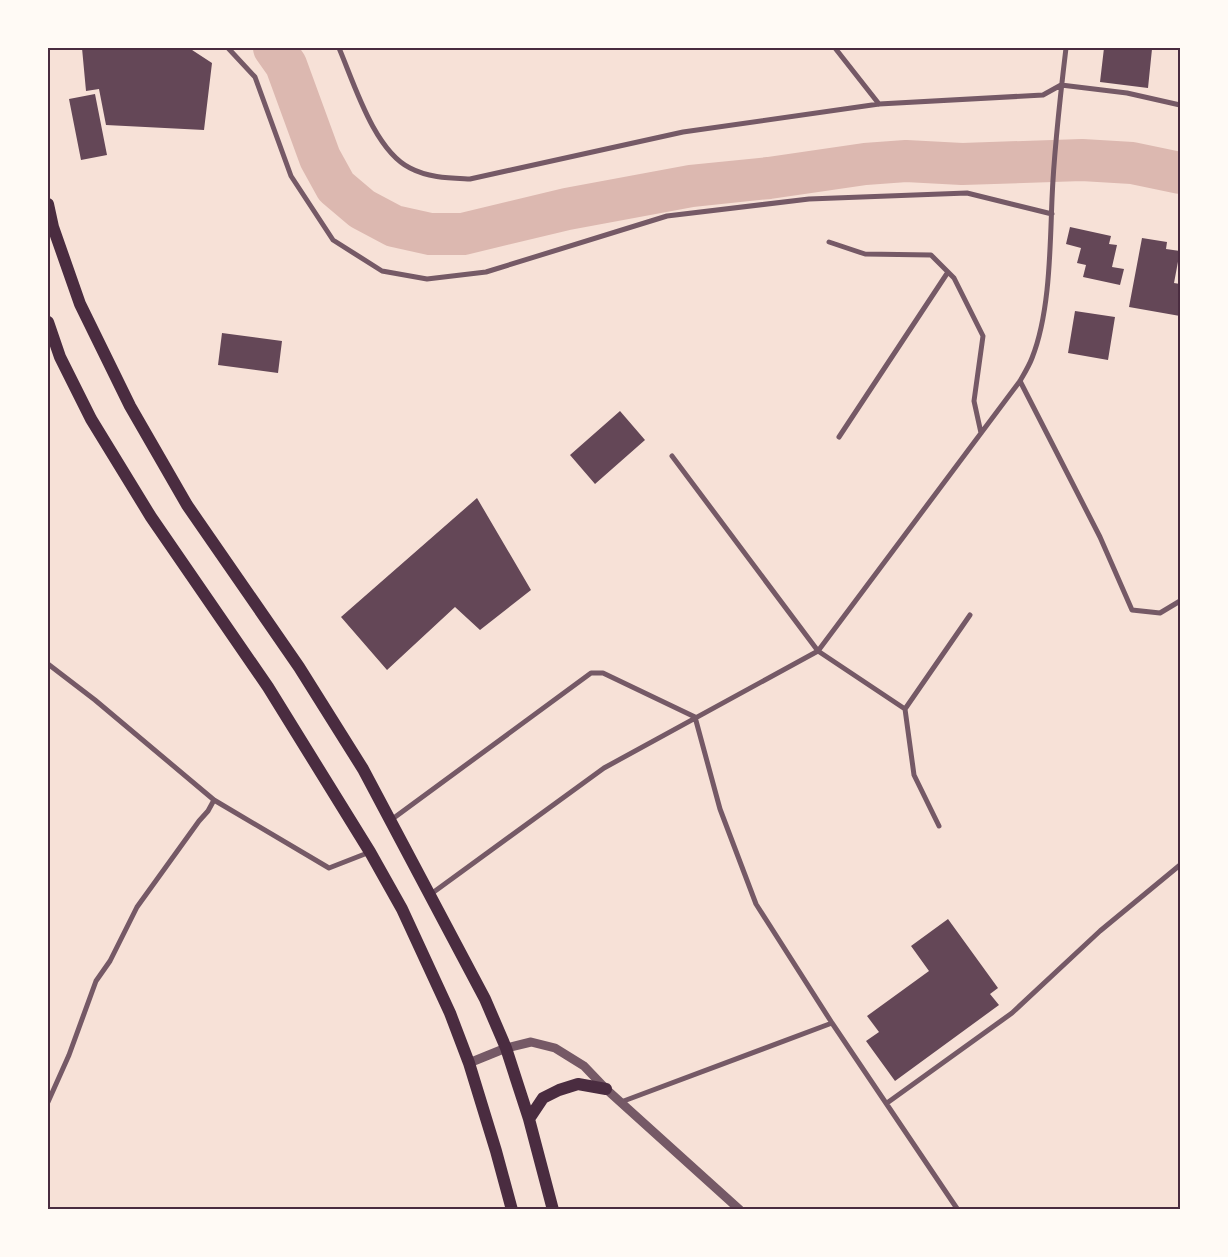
<svg xmlns="http://www.w3.org/2000/svg" width="1228" height="1257" font-family="Karla,sans-serif">
<rect width="100%" height="100%" fill="#f7e1d7"/>
<g fill="none" stroke-linecap="round" stroke-linejoin="round">
<path stroke="#dcb8b0" stroke-width="42" d="M 274,48 L 286,65 L 320,158 L 336,187 L 362,209 L 394,226 L 430,234 L 463,234 L 567,209 L 691,186 L 769,178 L 865,164 L 906,161 L 962,164 L 1082,160 L 1132,163 L 1180,173"/>
</g>
<path fill="#644757" d="M 82,48 L 189,48 L 212,63 L 204,130 L 106,125 L 99,89 L 86,91 Z
M 1104,48 L 1152,49 L 1148,88 L 1100,82 Z
M 95,94 L 107,155 L 81,160 L 69,99 Z
M 1070,227 L 1111,236 L 1109,244 L 1117,245 L 1112,267 L 1124,269 L 1120,285 L 1083,277 L 1086,265 L 1077,263 L 1081,248 L 1066,244 Z
M 1142,238 L 1167,242 L 1166,249 L 1180,251 L 1174,283 L 1180,284 L 1180,316 L 1129,307 Z
M 1075,311 L 1115,317 L 1108,360 L 1068,353 Z
M 222,333 L 282,341 L 278,373 L 218,365 Z
M 620,411 L 645,440 L 595,484 L 570,455 Z
M 477,498 L 531,590 L 480,630 L 455,607 L 387,670 L 341,617 Z
M 948,919 L 998,988 L 990,994 L 999,1005 L 895,1081 L 866,1041 L 879,1032 L 867,1016 L 929,971 L 911,946 Z"/>
<g fill="none" stroke-linecap="round" stroke-linejoin="round">
<path stroke="#755966" stroke-width="5" d="M 228,48 L 255,77 L 291,176 L 333,240 L 382,271 L 427,279 L 486,272 L 667,216 L 809,199 L 967,193 L 1052,214
M 339,48 C 354,83 374,150 410,168 C 429,178 450,178 470,179 L 683,132 L 879,104 L 1043,95 L 1061,85 L 1127,93 L 1180,105
M 835,48 L 879,104
M 829,242 L 865,254 L 931,255 L 954,278 L 983,336 L 974,401 L 981,433
M 1020,381 L 1100,537 L 1132,610 L 1160,613 L 1180,601
M 839,437 L 948,272
M 672,456 L 818,651 L 905,709
M 48,664 L 95,700 L 214,800 L 329,868 L 370,852
M 391,820 L 591,673 L 603,673 L 695,717 L 720,809 L 756,904 L 832,1023 L 958,1210
M 939,826 L 914,775 L 905,709 L 970,615
M 431,894 L 604,768 L 818,651 L 1020,381 C 1024,374 1029,366 1032,358 C 1050,313 1050,248 1052,199 C 1054,149 1060,98 1066,48
M 48,1102 L 69,1055 L 96,981 L 110,961 L 137,907 L 199,821 L 208,811 L 214,800
M 621,1102 L 832,1023
M 887,1103 L 1012,1013 L 1100,931 L 1180,865"/>
<path stroke="#755966" stroke-width="9" d="M 469,1063 L 506,1048 L 531,1042 L 555,1048 L 584,1066 L 606,1089 L 740,1210"/>
<path stroke="#4a2c40" stroke-width="12" d="M 48,204 L 53,227 L 80,304 L 130,406 L 187,505 L 299,667 L 363,769 L 485,999 L 506,1048 L 529,1119 L 553,1210
M 48,322 L 60,357 L 91,419 L 151,517 L 268,687 L 370,852 L 402,909 L 450,1013 L 469,1063 L 496,1151 L 512,1210
M 529,1119 L 543,1098 L 559,1090 L 578,1084 L 606,1089"/>
</g>
<rect width="1228" height="1257" fill="none" stroke="#fffaf5" stroke-width="98"/>
<rect x="49" y="49" width="1130" height="1159" fill="none" stroke="#4a2c40" stroke-width="2"/>
</svg>
